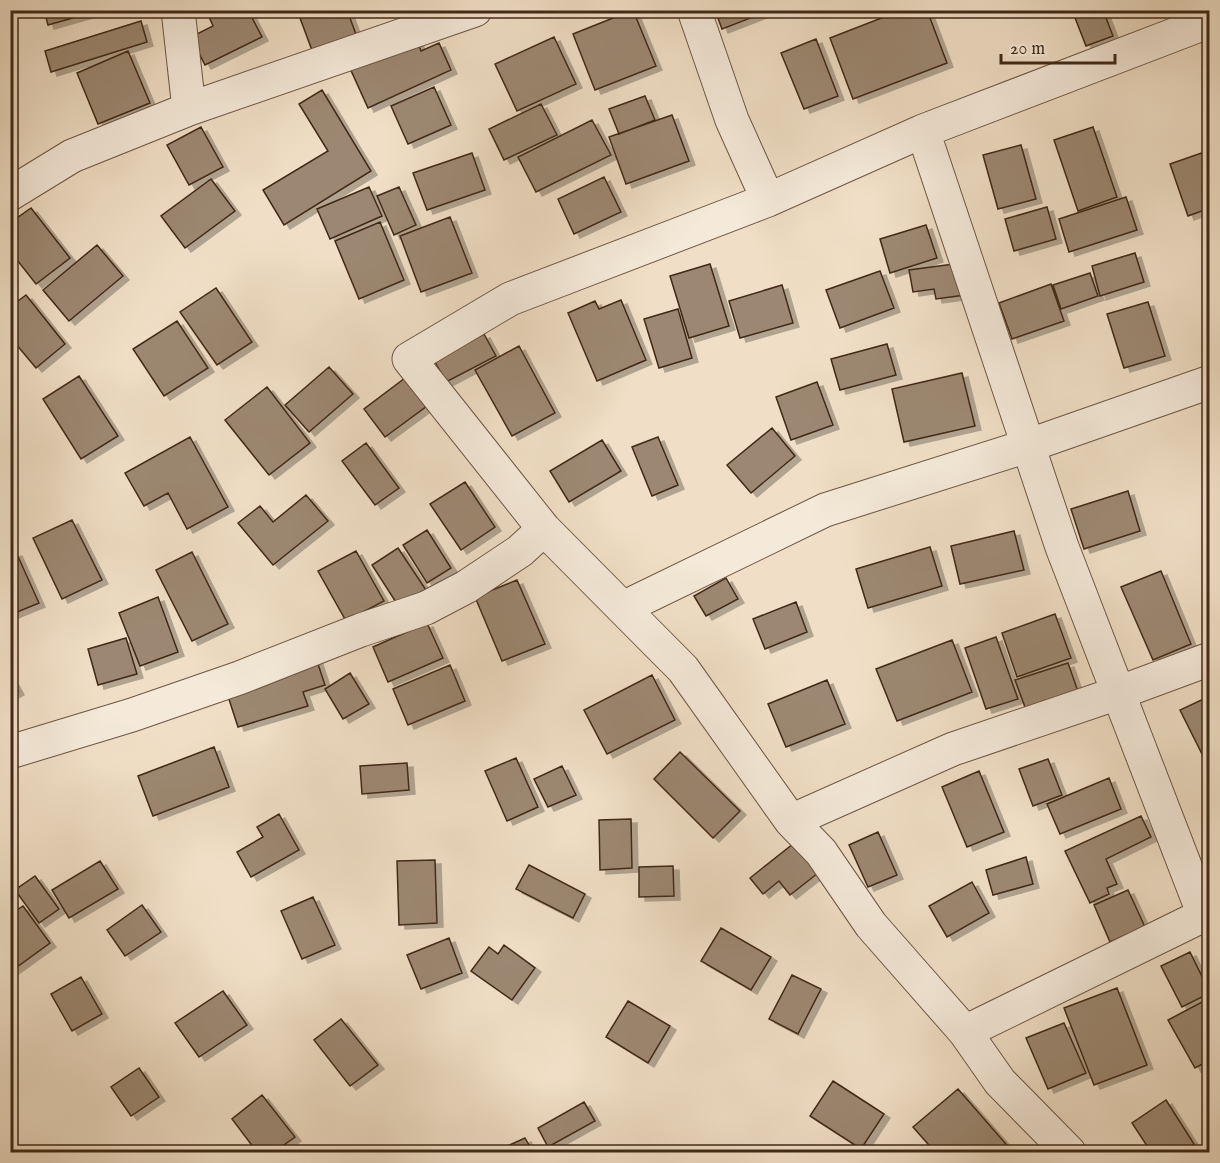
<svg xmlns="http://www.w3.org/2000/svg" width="1220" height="1163" font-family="'IM FELL English',serif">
<defs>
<filter id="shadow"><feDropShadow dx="6" dy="4" stdDeviation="0" flood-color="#0004"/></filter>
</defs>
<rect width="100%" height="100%" fill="#f0dfc6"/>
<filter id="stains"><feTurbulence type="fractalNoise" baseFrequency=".00333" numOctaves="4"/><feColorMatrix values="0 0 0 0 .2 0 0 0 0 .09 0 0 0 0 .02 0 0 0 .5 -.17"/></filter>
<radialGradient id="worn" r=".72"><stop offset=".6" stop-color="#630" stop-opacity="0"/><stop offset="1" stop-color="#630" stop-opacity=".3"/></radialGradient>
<path fill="#9c8872" stroke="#412918" stroke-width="1.5" filter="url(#shadow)" d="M 44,10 L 101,10 L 48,25 Z
M 206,10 L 248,10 L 262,37 L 205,65 L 191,37 L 213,26 Z
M 297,10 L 347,10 L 357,37 L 313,53 Z
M 633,10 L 656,66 L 595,90 L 573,34 Z
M 715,10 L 771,10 L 722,29 Z
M 902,10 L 927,10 L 947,63 L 853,99 L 830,38 Z
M 1072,10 L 1103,10 L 1113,36 L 1086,46 Z
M 141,21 L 147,42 L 51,72 L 45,51 Z
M 415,36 L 421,51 L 439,43 L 451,70 L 368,108 L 349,66 Z
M 554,37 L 576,84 L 517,111 L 495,64 Z
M 816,39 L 838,96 L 804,109 L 781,53 Z
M 128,51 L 150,103 L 98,124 L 77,73 Z
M 434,87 L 451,125 L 408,144 L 391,106 Z
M 322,90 L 371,171 L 284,225 L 263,190 L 328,151 L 299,104 Z
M 645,96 L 655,120 L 619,134 L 609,109 Z
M 541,104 L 557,135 L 504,160 L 489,129 Z
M 672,115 L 689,161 L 626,184 L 609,137 Z
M 592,120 L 611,155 L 536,192 L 518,157 Z
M 201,127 L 223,167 L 189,185 L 167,145 Z
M 1093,127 L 1117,197 L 1078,211 L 1054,140 Z
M 1021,145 L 1036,199 L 998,209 L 983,155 Z
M 1210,150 L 1210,208 L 1188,216 L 1170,164 Z
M 472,153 L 485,190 L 427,210 L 413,173 Z
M 604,177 L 621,212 L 574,234 L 558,199 Z
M 211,179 L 235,211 L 185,248 L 161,216 Z
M 369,187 L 382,216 L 330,239 L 317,209 Z
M 399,187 L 416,225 L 394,235 L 377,196 Z
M 1126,197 L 1137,230 L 1069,252 L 1059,219 Z
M 1047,207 L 1056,239 L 1014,251 L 1005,219 Z
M 31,208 L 70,258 L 36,284 L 10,251 L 10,223 Z
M 450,217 L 472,273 L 421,292 L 400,236 Z
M 380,222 L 404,280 L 359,299 L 335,241 Z
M 926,225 L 937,258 L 890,273 L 880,239 Z
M 97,245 L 123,276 L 69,321 L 43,290 Z
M 1135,253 L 1144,282 L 1100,296 L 1092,266 Z
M 961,263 L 965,295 L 936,299 L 934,289 L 913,292 L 909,270 Z
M 710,264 L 729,326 L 689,338 L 670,276 Z
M 880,271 L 894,308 L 840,328 L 826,290 Z
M 1090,273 L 1098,296 L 1061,309 L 1053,285 Z
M 1051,284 L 1064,321 L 1012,339 L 999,303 Z
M 782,285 L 793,323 L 740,338 L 729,301 Z
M 216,288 L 252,342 L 217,365 L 180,312 Z
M 26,295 L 65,344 L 36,368 L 10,337 L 10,307 Z
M 621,300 L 646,360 L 597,381 L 568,313 L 595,301 L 599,309 Z
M 1148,302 L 1165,356 L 1124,368 L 1107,314 Z
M 678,309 L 692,358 L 659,368 L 644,319 Z
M 177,321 L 208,368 L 164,396 L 133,349 Z
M 484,334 L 496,356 L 446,382 L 434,360 Z
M 887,344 L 896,375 L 840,390 L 831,359 Z
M 519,346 L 555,413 L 512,436 L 475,370 Z
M 329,367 L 353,394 L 309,432 L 285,405 Z
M 962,373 L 975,426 L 904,442 L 892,389 Z
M 409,375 L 431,403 L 385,437 L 364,409 Z
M 79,376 L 118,436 L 81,459 L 43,399 Z
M 817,382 L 833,425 L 791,440 L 776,397 Z
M 267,387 L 310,443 L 269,475 L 225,420 Z
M 772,428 L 795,456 L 751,493 L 727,465 Z
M 190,437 L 228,507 L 187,529 L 168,493 L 144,506 L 125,473 Z
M 658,437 L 678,485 L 652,496 L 632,447 Z
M 602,440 L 621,471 L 569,502 L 550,471 Z
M 366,443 L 399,488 L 375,505 L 342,461 Z
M 465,482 L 495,527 L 461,550 L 430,504 Z
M 1128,491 L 1140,531 L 1084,549 L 1071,509 Z
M 306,495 L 328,521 L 273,565 L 238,523 L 260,506 L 273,522 Z
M 72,520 L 102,580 L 62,599 L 33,538 Z
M 427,530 L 451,568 L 427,583 L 403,545 Z
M 1014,531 L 1024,570 L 960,584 L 951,546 Z
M 930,547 L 942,586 L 868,608 L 856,569 Z
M 398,548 L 426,590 L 399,607 L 372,565 Z
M 356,551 L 384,601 L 346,621 L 318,571 Z
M 16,552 L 39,603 L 10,615 L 10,554 Z
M 192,552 L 228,624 L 192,641 L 156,570 Z
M 1161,571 L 1191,644 L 1153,660 L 1121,587 Z
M 726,578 L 738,599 L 706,616 L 694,596 Z
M 517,580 L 545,644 L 502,661 L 475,597 Z
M 158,597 L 178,652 L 140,666 L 119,613 Z
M 796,602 L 807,632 L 765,649 L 753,619 Z
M 1055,614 L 1071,658 L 1017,677 L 1002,633 Z
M 427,623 L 443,658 L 388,682 L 373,647 Z
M 996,637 L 1018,699 L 986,709 L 965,648 Z
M 126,638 L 137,674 L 98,685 L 88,649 Z
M 952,640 L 972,692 L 897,721 L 876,669 Z
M 316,658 L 325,685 L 303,692 L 308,706 L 238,727 L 225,687 Z
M 1068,663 L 1081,700 L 1029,718 L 1015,680 Z
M 450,665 L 465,701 L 408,725 L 393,689 Z
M 350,673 L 369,704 L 343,719 L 325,689 Z
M 652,675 L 675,720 L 607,754 L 584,710 Z
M 10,676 L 18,691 L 10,695 Z
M 827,680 L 845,724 L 786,747 L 768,704 Z
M 1210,696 L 1210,753 L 1203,756 L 1180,710 Z
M 214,747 L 229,787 L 153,816 L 138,776 Z
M 680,752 L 740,811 L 713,838 L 654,779 Z
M 516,758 L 538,807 L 507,821 L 485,771 Z
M 1048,759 L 1062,795 L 1033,806 L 1019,769 Z
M 407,763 L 409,790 L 362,794 L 360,766 Z
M 562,766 L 576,795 L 548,807 L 534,779 Z
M 979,771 L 1004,832 L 967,847 L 942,787 Z
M 1109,778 L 1121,809 L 1060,834 L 1047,804 Z
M 279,814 L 299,850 L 251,877 L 237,852 L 263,837 L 257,827 Z
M 1141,816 L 1151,837 L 1106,859 L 1117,884 L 1107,888 L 1109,894 L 1090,903 L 1065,851 Z
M 631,819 L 632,868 L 600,870 L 599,820 Z
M 878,832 L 897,875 L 868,887 L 849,845 Z
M 798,840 L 822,870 L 790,895 L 779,881 L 763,894 L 750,878 Z
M 1026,857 L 1033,884 L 993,895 L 986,870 Z
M 435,860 L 437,923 L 399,925 L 397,861 Z
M 100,861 L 118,889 L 69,918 L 52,890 Z
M 529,865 L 585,894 L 573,918 L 516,889 Z
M 673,866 L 674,896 L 639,897 L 639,867 Z
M 35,876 L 59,909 L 39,923 L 15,890 Z
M 972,882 L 989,913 L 947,937 L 929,906 Z
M 1128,890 L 1145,927 L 1110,942 L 1094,905 Z
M 313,897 L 335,945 L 302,959 L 281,911 Z
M 142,905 L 161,932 L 125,956 L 107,930 Z
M 23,906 L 50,943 L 10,972 L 10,915 Z
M 721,928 L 771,957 L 751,990 L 701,961 Z
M 449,938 L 462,973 L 421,989 L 407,955 Z
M 504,945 L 535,968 L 512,1000 L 471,971 L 489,947 L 498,954 Z
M 1190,952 L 1210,993 L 1182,1007 L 1161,966 Z
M 792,975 L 821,989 L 798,1034 L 769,1019 Z
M 81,977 L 102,1014 L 72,1031 L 51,994 Z
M 1117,988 L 1147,1065 L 1094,1085 L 1064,1008 Z
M 223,991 L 247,1025 L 199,1057 L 175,1023 Z
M 628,1001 L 670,1026 L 648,1063 L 606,1037 Z
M 1204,1001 L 1210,1011 L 1210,1060 L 1195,1068 L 1168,1020 Z
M 341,1019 L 378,1065 L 350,1086 L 314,1040 Z
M 1064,1023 L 1086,1073 L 1048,1089 L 1026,1038 Z
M 139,1068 L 159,1097 L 131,1116 L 111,1087 Z
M 1210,1072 L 1210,1092 L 1203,1075 Z
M 833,1081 L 884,1114 L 861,1149 L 810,1116 Z
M 958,1089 L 1012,1151 L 935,1152 L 913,1127 Z
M 262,1095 L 295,1137 L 274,1152 L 257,1152 L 232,1119 Z
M 1166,1100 L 1194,1144 L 1180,1152 L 1151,1152 L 1132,1123 Z
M 584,1102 L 595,1121 L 548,1147 L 538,1128 Z
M 525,1138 L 533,1152 L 494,1152 Z"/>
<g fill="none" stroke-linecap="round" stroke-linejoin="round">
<defs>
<path id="minor" d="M 178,10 L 189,109
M 694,10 L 732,120 L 768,200
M 923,131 L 1062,547 L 1204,915
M 10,194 L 72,156 L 189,109 L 475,10
M 623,608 L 825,510 L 1027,446 L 1210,382
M 10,752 L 132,715 L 239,678 L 361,630 L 426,608 L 466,587 L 520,551 L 544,529
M 791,821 L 953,749 L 1118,693 L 1210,659
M 965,1032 L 1210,912
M 1069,1152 L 1000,1082 L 965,1032 L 871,925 L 821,852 L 791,821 L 683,669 L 544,529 L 409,359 L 510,299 L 768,200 L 923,131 L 1210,21"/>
</defs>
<use href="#minor" stroke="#6d5644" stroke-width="35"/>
<use href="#minor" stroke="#f5eada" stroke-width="33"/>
</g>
<rect width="1220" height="1163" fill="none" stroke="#f0dfc6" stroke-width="36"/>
<rect x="12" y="12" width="1196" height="1139" fill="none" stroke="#412918" stroke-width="3"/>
<rect x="18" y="18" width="1184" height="1127" fill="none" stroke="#412918" stroke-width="1.5"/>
<path d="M1001 54v9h114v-9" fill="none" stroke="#412918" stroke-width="3"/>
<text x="1010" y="54" font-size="18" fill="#412918" stroke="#f5eada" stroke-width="4.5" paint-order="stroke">20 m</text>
<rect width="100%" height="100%" filter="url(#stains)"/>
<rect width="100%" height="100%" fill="url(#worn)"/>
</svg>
